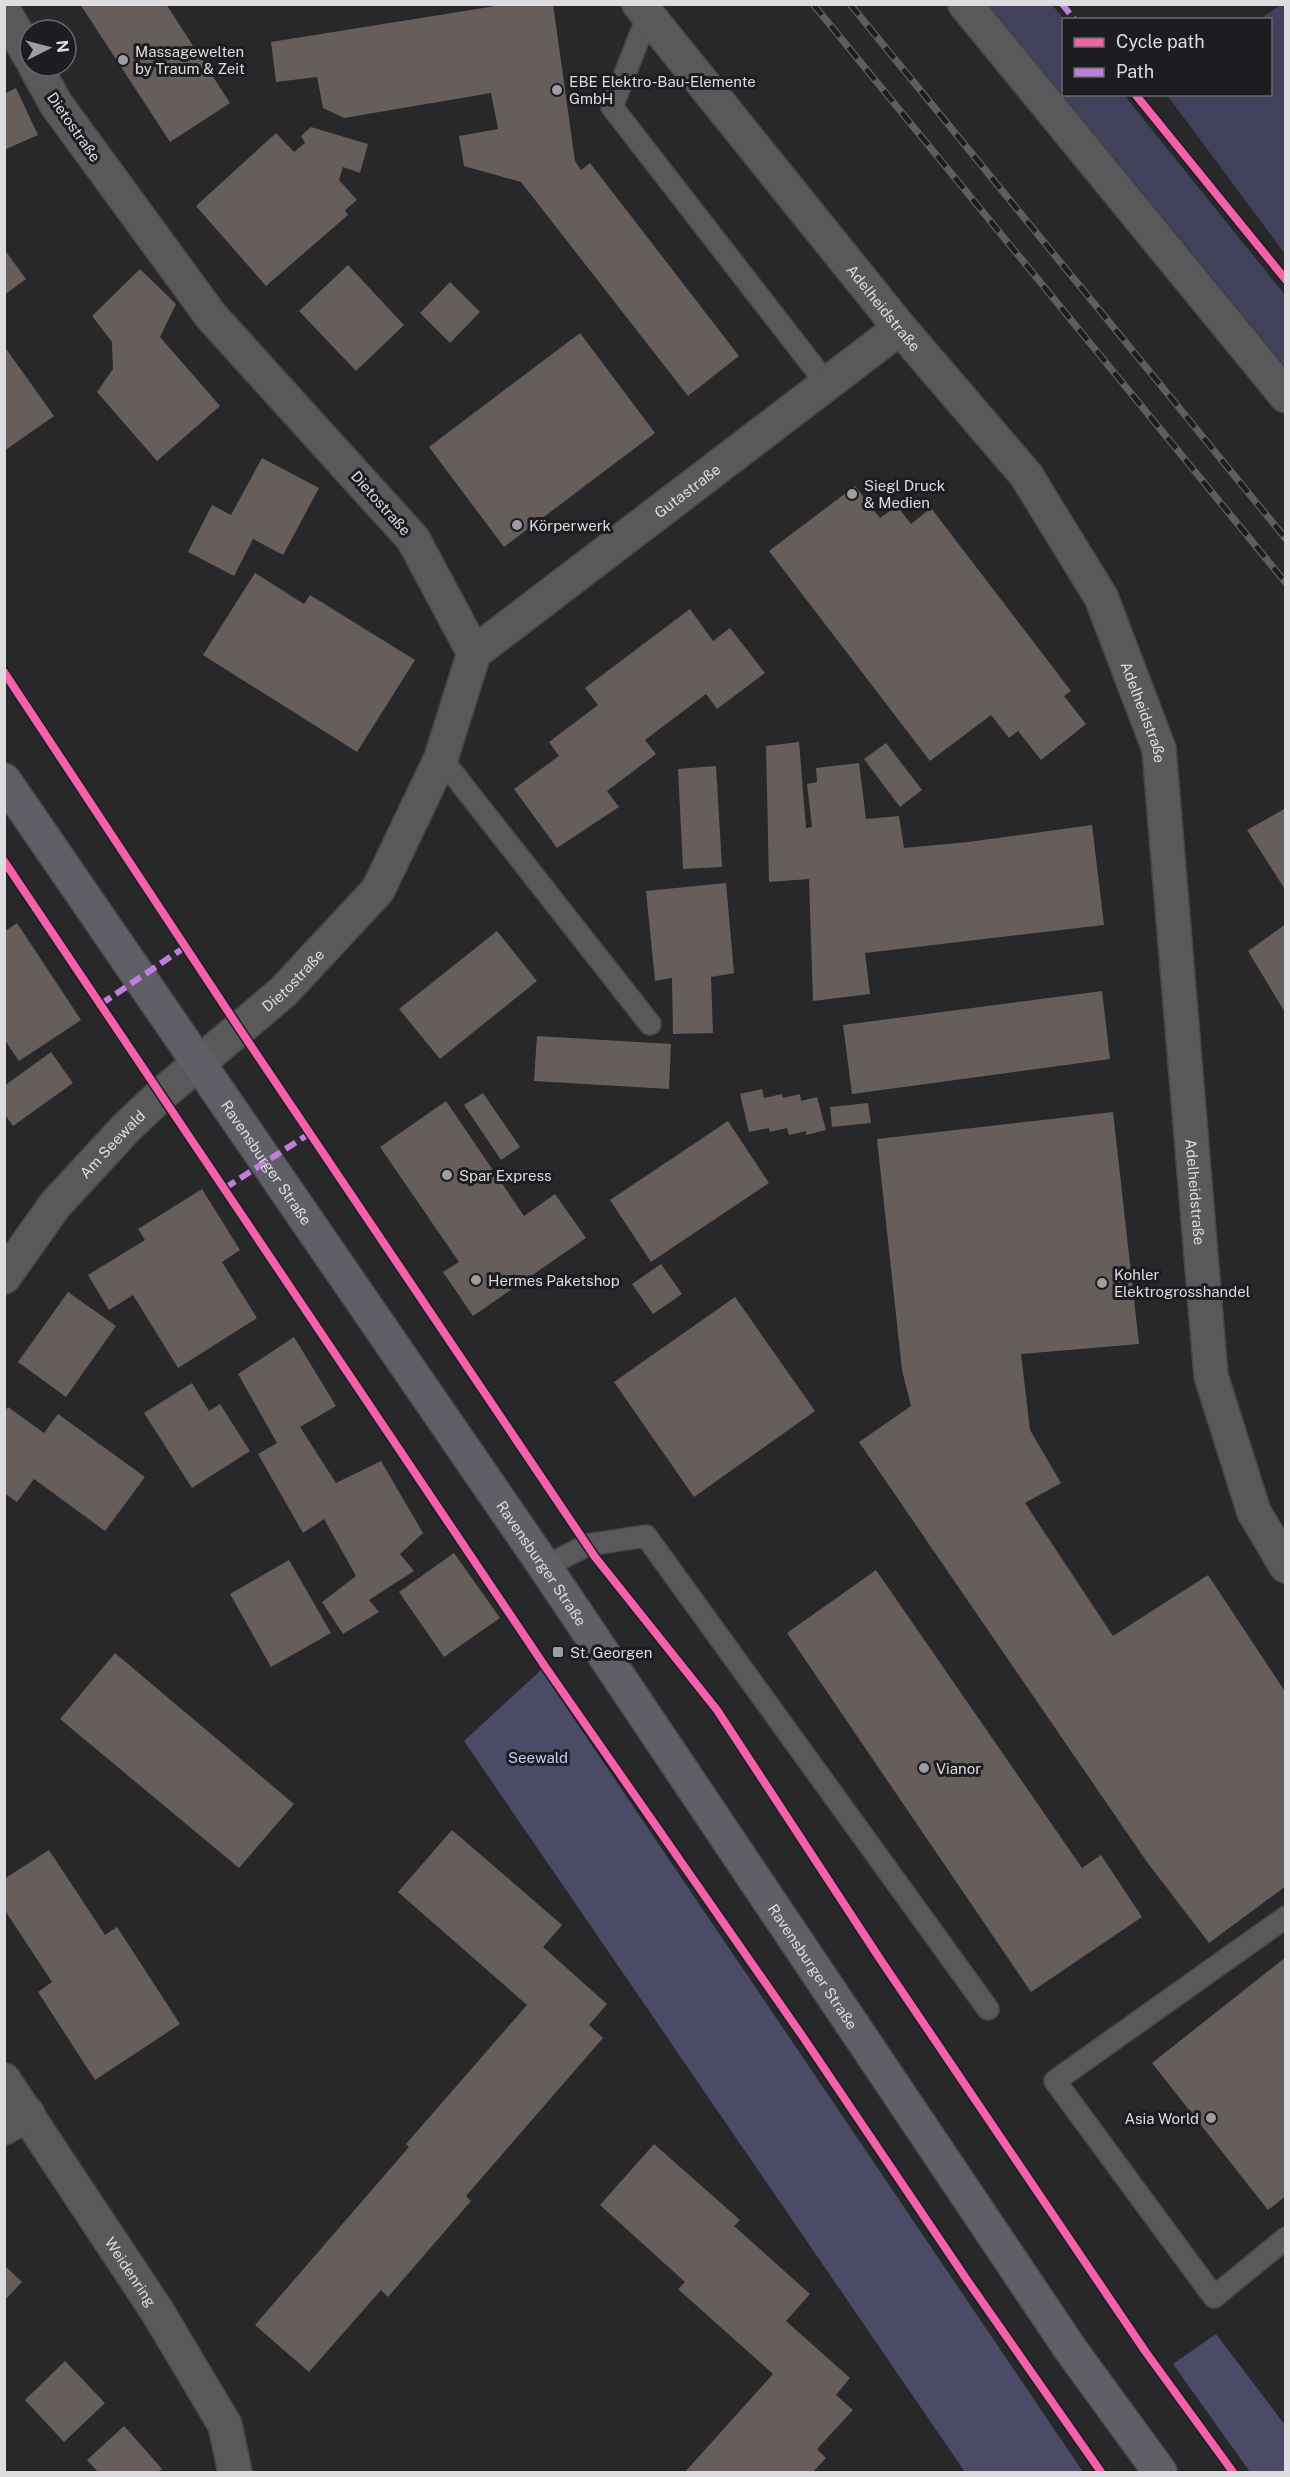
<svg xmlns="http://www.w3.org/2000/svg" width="1290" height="2477" font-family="'Public Sans',sans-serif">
<rect width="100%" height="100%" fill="#28282a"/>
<path fill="#42415b" d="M 1282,4 L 1286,5 L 1285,254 L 1167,95 L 1270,94 L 1270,20 L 1260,19 Z
M 989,5 L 1052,5 L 1064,19 L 1064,94 L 1124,95 L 1285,295 L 1285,366 Z"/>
<path fill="#4b4b67" d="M 541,1670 L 1083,2472 L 965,2472 L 464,1741 Z
M 1216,2334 L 1285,2425 L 1285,2472 L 1250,2472 L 1173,2364 Z"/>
<path fill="#655e5b" d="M 80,4 L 166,4 L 230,103 L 170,142 Z
M 508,4 L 553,4 L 575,161 L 581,170 L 590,163 L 739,356 L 688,396 L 521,182 L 464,166 L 459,136 L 498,129 L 491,93 L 344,118 L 323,108 L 317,77 L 276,82 L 271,42 Z
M 16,88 L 38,135 L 4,150 L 4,94 Z
M 311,127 L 368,144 L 360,173 L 343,167 L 339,180 L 357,200 L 345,210 L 348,215 L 266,286 L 196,206 L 276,133 L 294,152 L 305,143 L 301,136 Z
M 4,249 L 26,279 L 4,295 Z
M 348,265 L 404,325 L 356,371 L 299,311 Z
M 140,269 L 176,304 L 160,337 L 220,406 L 157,461 L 97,392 L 113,369 L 112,342 L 92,316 Z
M 450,282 L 480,312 L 450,343 L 420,313 Z
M 580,333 L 655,433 L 504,547 L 429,447 Z
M 4,346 L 54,416 L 4,451 Z
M 262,458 L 319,488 L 283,555 L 253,539 L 234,576 L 188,552 L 212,505 L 231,515 Z
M 855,486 L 880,518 L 897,506 L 911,524 L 931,508 L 1071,691 L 1064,696 L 1086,724 L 1041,760 L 1018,731 L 1009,738 L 991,715 L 930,761 L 769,551 Z
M 255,573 L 304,604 L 310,595 L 415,660 L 357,752 L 203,655 Z
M 690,609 L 713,641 L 730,628 L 765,673 L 717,709 L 706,694 L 645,740 L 656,754 L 607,791 L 619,807 L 557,848 L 514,789 L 559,756 L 549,742 L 598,705 L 585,688 Z
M 799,742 L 806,828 L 812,827 L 807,784 L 817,782 L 816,768 L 859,763 L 866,819 L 899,816 L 904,848 L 968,842 L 1092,825 L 1104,925 L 865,953 L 870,994 L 813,1001 L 809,879 L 769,882 L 766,746 Z
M 886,743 L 922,790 L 900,807 L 864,759 Z
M 716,766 L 722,867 L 683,869 L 678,769 Z
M 1286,808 L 1286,891 L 1247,830 Z
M 726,883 L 734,973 L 711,977 L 713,1033 L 673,1034 L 672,978 L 655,981 L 646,891 Z
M 17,923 L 81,1020 L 19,1061 L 4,1039 L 4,932 Z
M 1286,924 L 1286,1014 L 1248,951 Z
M 497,931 L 537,981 L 440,1059 L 399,1009 Z
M 1102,991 L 1110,1059 L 852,1094 L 843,1025 Z
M 537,1036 L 671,1044 L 669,1089 L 534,1081 Z
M 51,1052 L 73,1083 L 13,1126 L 4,1113 L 4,1086 Z
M 762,1089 L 764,1098 L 782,1094 L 783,1098 L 800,1094 L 801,1101 L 817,1097 L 826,1130 L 806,1135 L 806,1131 L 789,1135 L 787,1128 L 770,1132 L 769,1128 L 749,1132 L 740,1094 Z
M 483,1093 L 520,1147 L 501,1160 L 464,1105 Z
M 446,1101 L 524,1216 L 555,1194 L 586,1238 L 473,1316 L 443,1272 L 459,1262 L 380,1147 Z
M 868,1103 L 871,1123 L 832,1127 L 830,1107 Z
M 1113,1112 L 1139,1344 L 1021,1354 L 1030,1430 L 1061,1483 L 1025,1503 L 1113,1636 L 1208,1575 L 1286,1693 L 1286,1886 L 1209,1943 L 1147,1862 L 859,1442 L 911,1406 L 902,1370 L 877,1139 Z
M 728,1121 L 769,1183 L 651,1262 L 610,1200 Z
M 202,1189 L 240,1250 L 222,1262 L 257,1318 L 178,1368 L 133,1295 L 109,1310 L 88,1275 L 145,1240 L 138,1229 Z
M 661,1264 L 682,1294 L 653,1314 L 632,1284 Z
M 68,1292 L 116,1326 L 66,1397 L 18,1362 Z
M 735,1297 L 815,1411 L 694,1497 L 614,1382 Z
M 294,1337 L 336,1406 L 300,1427 L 336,1483 L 381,1461 L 423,1533 L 400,1554 L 414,1571 L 369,1600 L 379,1612 L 343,1634 L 322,1602 L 356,1576 L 324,1519 L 303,1533 L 258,1454 L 277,1443 L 238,1374 Z
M 192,1383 L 209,1411 L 220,1404 L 250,1451 L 192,1488 L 144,1413 Z
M 8,1407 L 44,1433 L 58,1414 L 145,1477 L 105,1531 L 34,1479 L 17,1502 L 4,1493 L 4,1412 Z
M 454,1553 L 500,1618 L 444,1657 L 399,1592 Z
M 289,1560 L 331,1633 L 271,1667 L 230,1594 Z
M 876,1570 L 1082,1868 L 1101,1855 L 1142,1917 L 1031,1992 L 787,1633 Z
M 115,1653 L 294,1804 L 239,1868 L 60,1719 Z
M 452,1830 L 562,1925 L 543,1947 L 607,2004 L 589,2025 L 603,2038 L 466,2196 L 471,2201 L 388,2297 L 381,2290 L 309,2372 L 255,2325 L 409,2147 L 406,2144 L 527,2005 L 398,1892 Z
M 49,1850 L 105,1935 L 117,1927 L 180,2024 L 95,2080 L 38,1992 L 52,1982 L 4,1909 L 4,1879 Z
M 1286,1957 L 1286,2196 L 1268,2210 L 1152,2063 Z
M 654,2144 L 740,2220 L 734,2226 L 810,2294 L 786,2321 L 850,2378 L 836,2395 L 853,2410 L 817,2449 L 826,2458 L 813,2472 L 685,2472 L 773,2374 L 678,2289 L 685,2282 L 600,2205 Z
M 4,2265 L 22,2282 L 4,2301 Z
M 65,2361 L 105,2403 L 64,2442 L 25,2400 Z
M 124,2426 L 162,2469 L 158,2472 L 98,2472 L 87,2460 Z"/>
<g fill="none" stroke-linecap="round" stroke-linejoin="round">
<defs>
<path id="lane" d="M 648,15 L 612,107 L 827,384
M 441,758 L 650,1024
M 545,1567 L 587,1545 L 646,1536 L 988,2009
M 1286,1917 L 1055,2081 L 1214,2297 L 1286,2238"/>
<g id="street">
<path id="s1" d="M 639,4 L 900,328 L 1026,475 L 1101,597 L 1159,749 L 1211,1376 L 1254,1512 L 1286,1566"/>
<path d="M 4,11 L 30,57"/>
<path id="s2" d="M 474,653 L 900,328"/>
<path id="s3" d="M 4,1277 L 55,1205 L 126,1128 L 162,1094 L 283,992 L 378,890 L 441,758 L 474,653 L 413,539 L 211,316 L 56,104 L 35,66"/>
<path id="s4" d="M 4,2080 L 157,2311 L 225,2425 L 235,2472"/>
<path d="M 4,2128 L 28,2114"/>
</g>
<path id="secondary" d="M 965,4 L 1286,396"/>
<g id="primary">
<path id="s5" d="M 4,780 L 545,1567 L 1071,2350 L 1160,2472"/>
</g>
</defs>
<use href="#lane" stroke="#464648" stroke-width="24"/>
<use href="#street" stroke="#464648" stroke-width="36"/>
<use href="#secondary" stroke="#464648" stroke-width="36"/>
<use href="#primary" stroke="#464648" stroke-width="36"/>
<use href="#lane" stroke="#59595b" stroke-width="21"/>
<use href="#street" stroke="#59595b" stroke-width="33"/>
<use href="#secondary" stroke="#59595b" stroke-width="33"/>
<use href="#primary" stroke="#605f68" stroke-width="33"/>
<defs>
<path id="rail" d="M 813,4 L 1286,583
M 850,4 L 1286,539"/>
</defs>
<use href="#rail" stroke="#5e5e60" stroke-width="7"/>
<use href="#rail" stroke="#1d1d21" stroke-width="4.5" stroke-dasharray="14" stroke-linecap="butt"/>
<path stroke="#c07fdc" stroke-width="6" stroke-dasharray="12 6" stroke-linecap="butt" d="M 1062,4 L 1075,20
M 101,1004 L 185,947
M 225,1188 L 309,1134"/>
<defs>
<path id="cycleway" d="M 1135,94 L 1286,280
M 4,672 L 239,1028 L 595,1557 L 717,1710 L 880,1959 L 1145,2351 L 1233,2472
M 4,861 L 544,1665 L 803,2037 L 967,2280 L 1101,2472"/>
</defs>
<use href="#cycleway" stroke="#1d1d21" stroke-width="11"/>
<use href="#cycleway" stroke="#f560ab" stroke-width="8"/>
</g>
<g fill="#9e9ea0" stroke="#1d1d21" stroke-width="2">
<circle cx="123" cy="60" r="6"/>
<circle cx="557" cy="90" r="6"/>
<circle cx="852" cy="494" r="6"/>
<circle cx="517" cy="525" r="6"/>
<circle cx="447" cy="1175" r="6"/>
<circle cx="476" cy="1280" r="6"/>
<circle cx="1102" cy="1283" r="6"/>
<rect x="552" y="1646" width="12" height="12" rx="3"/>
<circle cx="924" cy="1768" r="6"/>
<circle cx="1211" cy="2118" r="6"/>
</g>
<g text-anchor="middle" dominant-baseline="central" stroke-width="6" stroke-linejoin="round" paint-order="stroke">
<g font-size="15" fill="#dddde0" stroke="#1d1d21" text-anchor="start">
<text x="135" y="51">Massagewelten<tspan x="135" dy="17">by Traum &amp; Zeit</tspan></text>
<text x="569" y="81">EBE Elektro-Bau-Elemente<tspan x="569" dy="17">GmbH</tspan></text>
<text x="864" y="485">Siegl Druck<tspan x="864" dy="17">&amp; Medien</tspan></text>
<text x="529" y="525">Körperwerk</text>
<text x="459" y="1175">Spar Express</text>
<text x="1114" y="1274">Kohler<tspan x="1114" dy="17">Elektrogrosshandel</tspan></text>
<text x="488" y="1280">Hermes Paketshop</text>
<text x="570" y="1652">St. Georgen</text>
<text x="936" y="1768">Vianor</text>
<text x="1199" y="2118" text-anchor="end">Asia World</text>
</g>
<g font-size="15" fill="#dddde0" stroke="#1d1d21">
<text transform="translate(74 127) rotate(55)">Dietostraße</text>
<text stroke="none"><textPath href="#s1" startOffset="390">Adelheidstraße</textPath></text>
<text stroke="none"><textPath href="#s2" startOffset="268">Gutastraße</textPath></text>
<text transform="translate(381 503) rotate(48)">Dietostraße</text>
<text stroke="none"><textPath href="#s1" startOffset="876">Adelheidstraße</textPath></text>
<text stroke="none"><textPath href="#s3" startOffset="416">Dietostraße</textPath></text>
<text stroke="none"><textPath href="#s3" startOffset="172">Am Seewald</textPath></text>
<text stroke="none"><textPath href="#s5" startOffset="464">Ravensburger Straße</textPath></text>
<text stroke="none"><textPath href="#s1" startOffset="1360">Adelheidstraße</textPath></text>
<text stroke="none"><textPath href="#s5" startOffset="950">Ravensburger Straße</textPath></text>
<text stroke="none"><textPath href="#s5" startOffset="1436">Ravensburger Straße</textPath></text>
<text stroke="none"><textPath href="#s4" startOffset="230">Weidenring</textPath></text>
</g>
<g font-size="15" fill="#cbcbfb" stroke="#1d1d21">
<text x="538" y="1757">Seewald</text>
</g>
</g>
<rect width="1290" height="2477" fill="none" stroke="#dddde0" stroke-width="12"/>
<rect x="1062" y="18" width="210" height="78" fill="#1d1d21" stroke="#6a6a6d" stroke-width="1.5"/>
<rect x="1074" y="38" width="30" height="9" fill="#f560ab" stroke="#6a6a6d" stroke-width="1.5"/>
<text x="1116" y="48" font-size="18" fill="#dddde0">Cycle path</text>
<rect x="1074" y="68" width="30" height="9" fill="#c07fdc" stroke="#6a6a6d" stroke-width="1.5"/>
<text x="1116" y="78" font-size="18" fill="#dddde0">Path</text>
<g transform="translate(48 48) rotate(84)"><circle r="28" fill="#1d1d21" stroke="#6a6a6d" stroke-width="1.5"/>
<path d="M0-4.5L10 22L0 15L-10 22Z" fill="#9e9ea0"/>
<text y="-9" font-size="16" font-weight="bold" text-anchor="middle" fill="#dddde0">N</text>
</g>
</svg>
